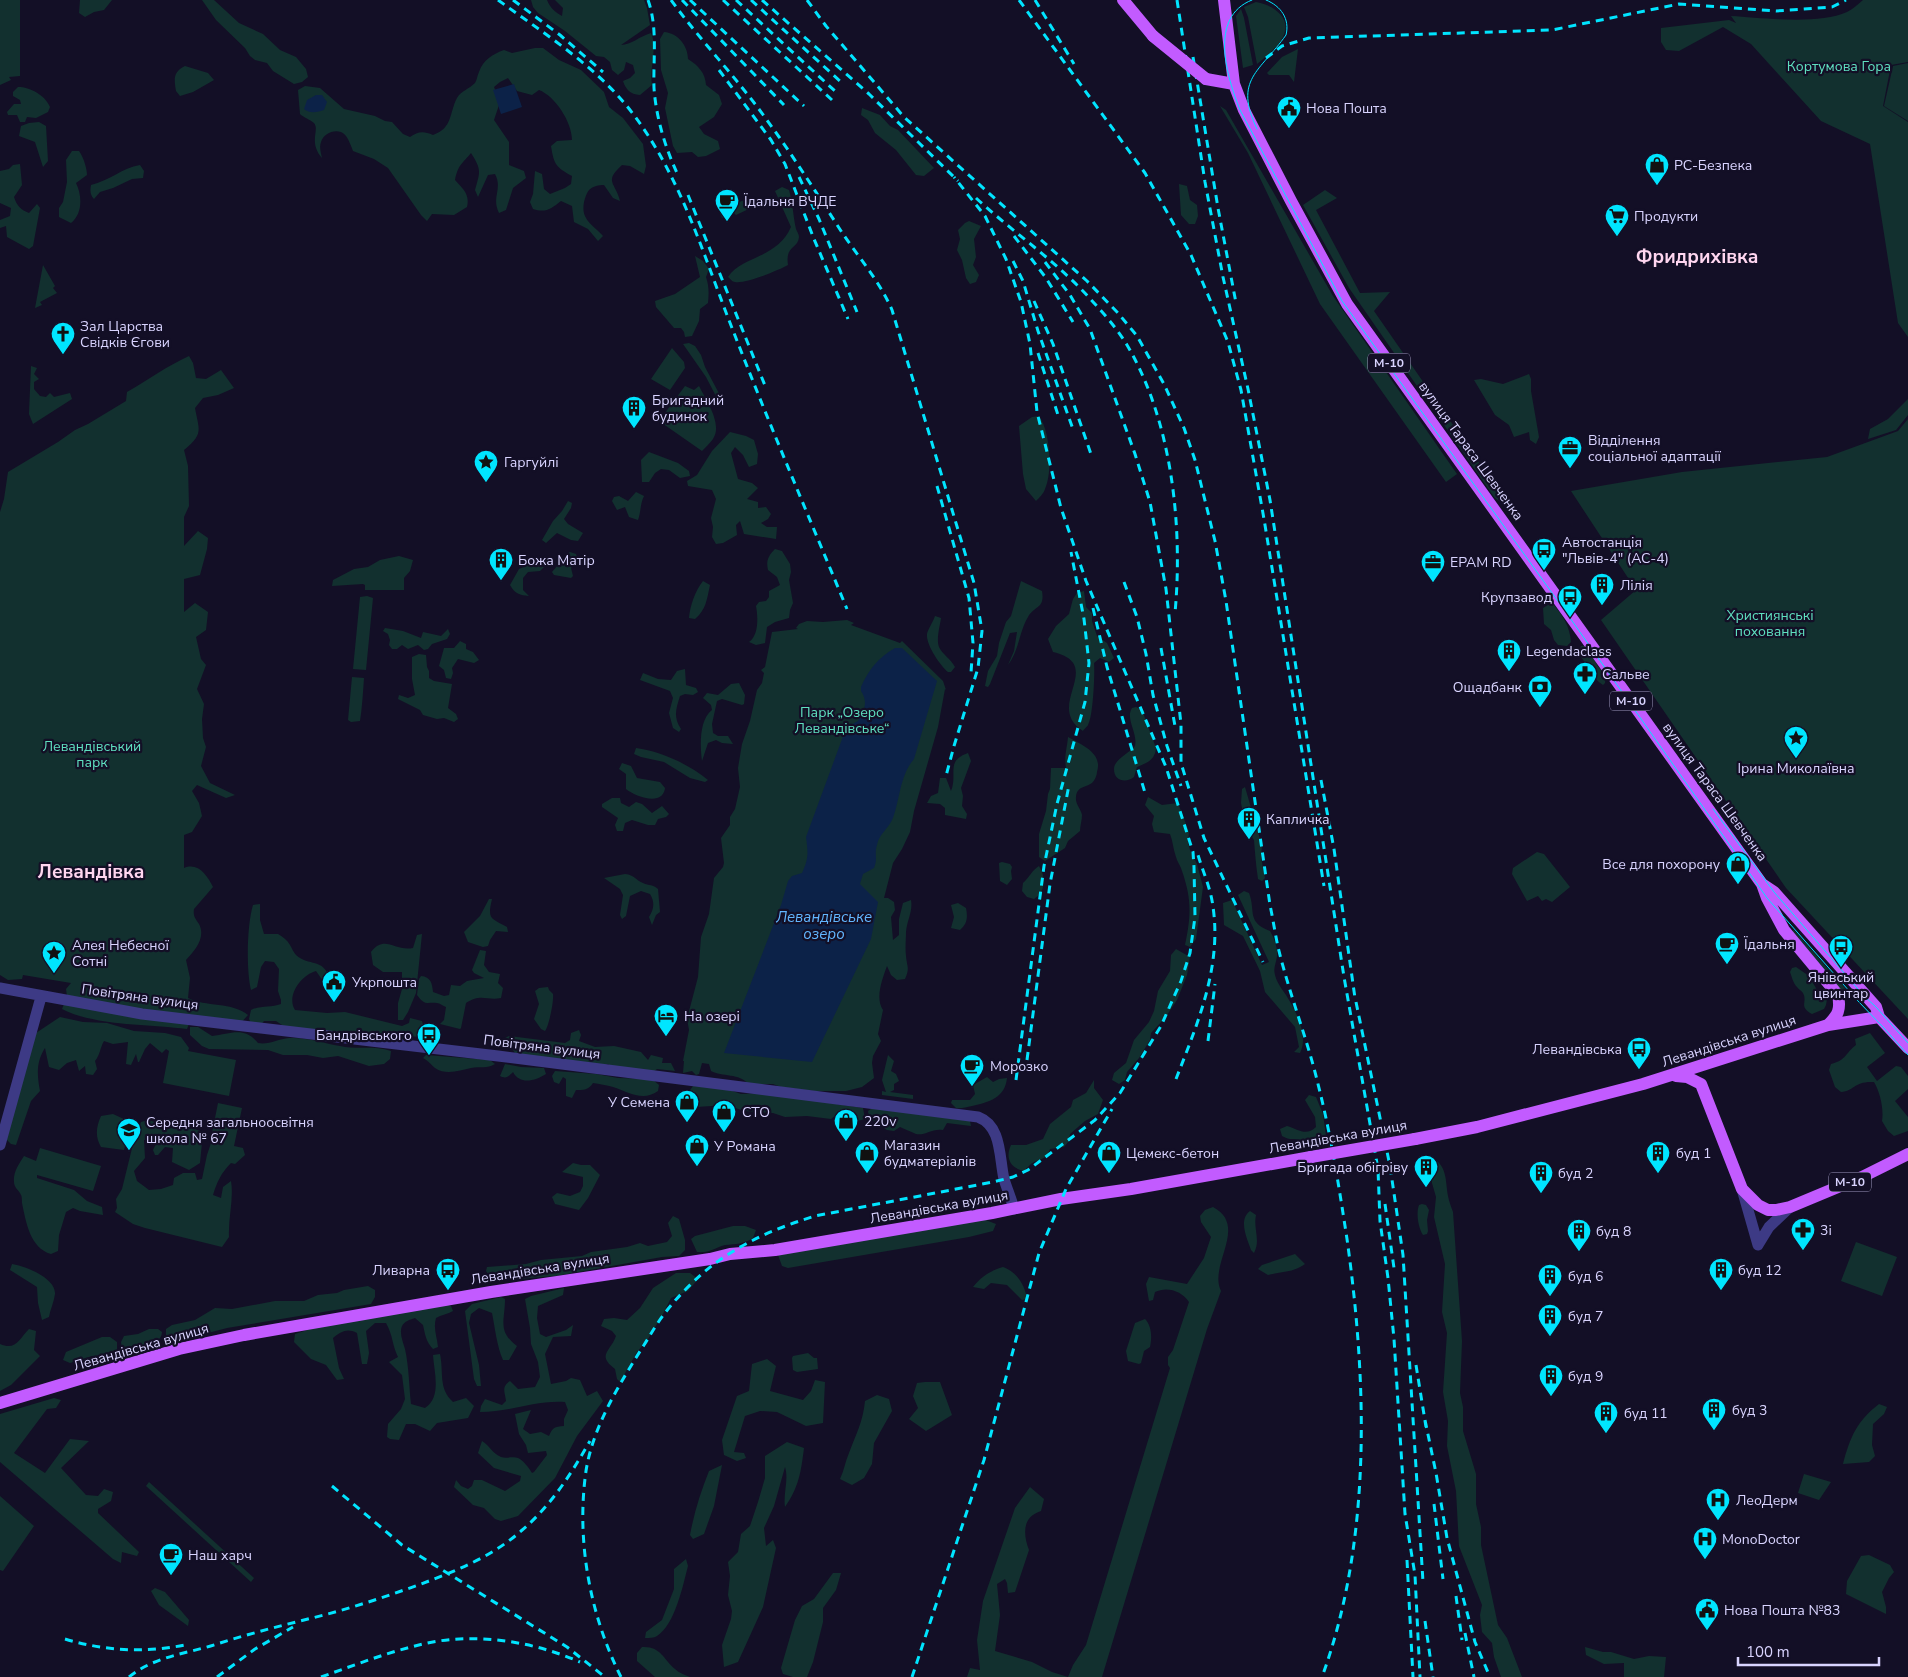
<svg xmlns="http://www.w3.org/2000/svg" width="1908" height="1677" font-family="'Nunito Sans',sans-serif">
<rect width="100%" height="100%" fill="#130f26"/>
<path fill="#12302f" d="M 0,0 L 20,0 L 20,76 L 9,77 L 11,80 L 0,85 Z
M 80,0 L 112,0 L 104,10 L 94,12 L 85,17 L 79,13 Z
M 202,0 L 214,0 L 239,23 L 263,34 L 280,50 L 296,57 L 306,69 L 308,77 L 302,82 L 294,84 L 273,71 L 267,63 L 255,60 L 250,56 L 245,48 L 216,20 Z
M 531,0 L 547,0 C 550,8 555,12 562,16 L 563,8 L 555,0 L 644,0 L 647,8 L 650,25 L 621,45 C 631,45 640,36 651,33 C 658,48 649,68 652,85 L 640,95 C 630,94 626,90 623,81 L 630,78 L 635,73 L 633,65 L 626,62 L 624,70 L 618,75 L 612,70 L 610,62 L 604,57 L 596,56 L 565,31 L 538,13 L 533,7 Z
M 1863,0 L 1908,0 L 1908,62 L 1891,65 L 1883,106 L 1908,122 L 1908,337 L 1898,323 L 1870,144 L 1821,121 L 1751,44 L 1723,27 L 1679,51 L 1666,50 L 1661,42 L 1661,28 L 1729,20 L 1736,23 L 1731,16 C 1764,18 1818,25 1847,12 C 1853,9 1858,4 1863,0 Z
M 1256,2 C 1266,4 1273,7 1280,14 C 1297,33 1271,52 1257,64 L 1248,17 L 1244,7 Z
M 1241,9 L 1244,18 L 1253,65 L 1243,68 L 1236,16 Z
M 664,32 C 678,33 688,46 688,59 C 699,66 705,73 706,85 L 719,95 L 722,104 L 714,117 L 699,127 L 704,134 L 718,141 L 720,149 L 706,156 L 698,157 L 692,152 L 677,153 L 673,146 L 665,108 L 668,93 L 661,70 L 660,39 Z
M 535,48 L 543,48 L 559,60 L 581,70 L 604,92 L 609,107 L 623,118 L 643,144 L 646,166 L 644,174 L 630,166 L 622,165 C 603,182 616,183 620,201 L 613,198 L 604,185 C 599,185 593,186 589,190 C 584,197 581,211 586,218 C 589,224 598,230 603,236 L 598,241 L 588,229 L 574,222 L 572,206 L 561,201 C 551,209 546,213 533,209 L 530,202 L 533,194 L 535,171 L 542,174 L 544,189 L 550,194 L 565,188 L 571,184 L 572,176 C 556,167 554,165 551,146 L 557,141 L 572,140 C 572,122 555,96 539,90 L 532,95 L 517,91 L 508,78 L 500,82 L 494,87 L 500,102 L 494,120 L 509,142 L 509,165 L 524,171 L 526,178 L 513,188 L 506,210 L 499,213 C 491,197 503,189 495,174 L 488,175 L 478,197 L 475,190 C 480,172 482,170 471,153 C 462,164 458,165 455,180 C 463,189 470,194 467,207 L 454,215 L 432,214 L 427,221 L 421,215 L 388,168 L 374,159 L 353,151 C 351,146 349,140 346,136 C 339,127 324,132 321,142 C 319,147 321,153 322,158 C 308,142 320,130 314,123 C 311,120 303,117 300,114 L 298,90 L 305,86 L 320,88 L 344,109 L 375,116 L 385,121 L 392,122 L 403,134 L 410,137 C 418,131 424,131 433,135 C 453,128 449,113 457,98 C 461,91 469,89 475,83 C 477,80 477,76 479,72 C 483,60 493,54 504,50 L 512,53 Z
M 1298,49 L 1294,82 L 1289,75 L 1269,75 L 1267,73 L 1282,57 Z
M 1908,63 L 1908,121 L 1884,106 L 1893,66 Z
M 185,66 L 208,73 L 214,80 L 193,92 L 180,96 L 176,91 C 174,79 173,72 185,66 Z
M 18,87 C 30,87 45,95 50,107 L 48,112 L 36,118 L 27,117 L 25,122 L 20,122 L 17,115 L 8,115 L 7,112 L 14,104 L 21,104 L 20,100 L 13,96 L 13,92 Z
M 1220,106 L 1226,110 L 1333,296 L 1457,474 L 1446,482 L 1320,304 L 1248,153 Z
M 862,108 L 880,115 L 890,126 L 898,130 L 934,168 L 924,176 L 916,175 L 896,150 L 875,133 L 868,120 L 861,115 Z
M 39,122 L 46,126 L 48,161 L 43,167 L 35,142 L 19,136 L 21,126 L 29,123 Z
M 72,151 L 79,151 C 83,156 87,168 87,175 L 76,183 C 82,195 83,214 71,223 L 59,217 L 59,208 L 63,202 L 67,182 L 66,160 Z
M 20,164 L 22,185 L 14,197 C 17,206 21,210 29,213 L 37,204 L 40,208 L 33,246 L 29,249 L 7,237 L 6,226 L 0,228 L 0,220 L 10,216 L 11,208 L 0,203 L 0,171 L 9,169 L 13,165 Z
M 140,165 L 144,171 L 143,178 L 132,179 L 113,188 L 100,192 L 94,199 C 90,195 90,190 91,185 C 109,181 122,168 140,165 Z
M 1179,184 L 1187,186 L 1190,200 L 1197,205 L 1198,216 L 1195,224 L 1189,224 L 1181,215 Z
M 782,187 L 789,190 C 793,203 793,216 796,229 C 797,232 799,234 799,237 C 798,249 785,245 788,265 C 779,270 746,284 735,282 C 732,282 731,279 728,277 C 741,256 777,259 791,227 L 775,191 Z
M 1325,190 L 1337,198 L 1316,210 L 1360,293 L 1390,292 L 1374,311 L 1503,497 L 1500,502 L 1494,497 L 1349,288 L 1303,205 Z
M 751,197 L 755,206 L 736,215 L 733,212 L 722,218 L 719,211 Z
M 969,221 L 981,226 L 974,239 L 976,257 L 973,265 L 979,275 L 976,282 L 970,284 L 966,278 L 962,260 L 957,250 L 960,239 L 958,230 L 965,223 Z
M 695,256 L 703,261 L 709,269 L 706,277 C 709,286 709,293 708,303 L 700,309 L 699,321 L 692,336 L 685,337 L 684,332 L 681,328 L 674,328 L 656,307 L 655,301 L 675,294 L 700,277 Z
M 43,265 L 55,286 L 53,288 L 57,293 L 40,302 L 42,305 L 35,308 Z
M 689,343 L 695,346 L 701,355 L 705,367 L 723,401 L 719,402 L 706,377 L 683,344 Z
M 672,348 L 684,362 L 685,368 L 670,390 L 651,379 Z
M 189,356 L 193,363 L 196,378 L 206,379 L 221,370 L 234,388 L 218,395 L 203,398 L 195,408 C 199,430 204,434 184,450 L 188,466 L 189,506 L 184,517 L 184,546 L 198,531 L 208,538 L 207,549 L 200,575 L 184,579 L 184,612 L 195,603 L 208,612 L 206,630 L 196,637 L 201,659 L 206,665 L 197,689 L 204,704 L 202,719 L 203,738 L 206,747 L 201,766 L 210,783 L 235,795 L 226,798 L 197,785 L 192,791 L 199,803 L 202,816 L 192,832 L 184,835 L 184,868 C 198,862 207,875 213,887 L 194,909 C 193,916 195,918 199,924 C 206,938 195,950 186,960 L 190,978 L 188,998 C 205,1007 233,1002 248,1015 L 239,1025 L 177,1018 L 67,996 L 66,989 L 71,983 L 23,975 L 22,979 L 8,980 L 0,975 L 0,512 L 4,499 L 8,472 L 58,442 L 75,430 L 88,424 L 126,401 L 127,392 C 148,380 167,366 189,356 Z
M 31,366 L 37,368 L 34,374 L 39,379 L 34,382 L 34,389 L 40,396 L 46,397 L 50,393 L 54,397 L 70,393 L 72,399 L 33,424 L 29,414 Z
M 1529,374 L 1531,379 L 1531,391 L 1539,437 L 1536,444 L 1530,440 L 1529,432 L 1514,437 L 1509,425 L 1495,415 L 1474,380 L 1481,379 L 1503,384 Z
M 685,386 L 694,390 L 699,386 C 706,400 723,424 713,439 C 710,443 706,447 702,451 L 659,421 Z
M 1908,399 L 1908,415 L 1896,430 L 1868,439 L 1870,429 L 1888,419 Z
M 1039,416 C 1050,431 1053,471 1045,489 C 1044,493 1039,498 1036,501 L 1026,489 L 1023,474 L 1019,426 L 1032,417 Z
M 1908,419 L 1908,1019 L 1786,888 L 1601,620 L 1636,590 L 1571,491 L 1682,472 L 1827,457 L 1898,431 Z
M 730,432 L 746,436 L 754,440 L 758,454 L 757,464 L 749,467 L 743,455 L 735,447 L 731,453 L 738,479 L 752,483 L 758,488 L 747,499 L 758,502 L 758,508 L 766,507 L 771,514 L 768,519 L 761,523 L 767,527 L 777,527 L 776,539 L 744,534 L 740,521 L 736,525 L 737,535 L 723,543 L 716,544 L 712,537 L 713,527 L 711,518 L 716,499 L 712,490 L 688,486 L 687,481 L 697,475 L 712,451 Z
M 649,452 L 678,463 L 689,471 L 690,476 L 680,478 L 669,470 L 661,469 L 655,473 L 649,482 L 642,482 L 641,460 Z
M 636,492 L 644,496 C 640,504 641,512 638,520 L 629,517 L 625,507 L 617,510 L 612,501 L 614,497 L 619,496 L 628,501 Z
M 568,501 L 572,503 L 571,508 L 564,519 L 568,524 L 583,533 L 578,541 L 571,540 L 557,533 L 546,543 L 542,540 L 553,521 L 562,511 Z
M 775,549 L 782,551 L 790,564 L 791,572 L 789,580 L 793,603 L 790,610 L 789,618 L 775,622 L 767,627 L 765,643 L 756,645 L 749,642 C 759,635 758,617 756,606 L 759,602 L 766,601 L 769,597 L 769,591 L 780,585 L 777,577 L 768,570 C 766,561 768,556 775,549 Z
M 570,552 L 576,554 L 578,560 L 571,568 L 573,576 L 571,578 L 554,575 L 552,572 C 559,565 561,557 570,552 Z
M 399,556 L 413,560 L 410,571 L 404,578 L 404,590 L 365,590 L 365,585 L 363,584 L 332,586 L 333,580 L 354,569 L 368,567 L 380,560 Z
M 535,562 L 544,567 L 540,571 L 528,572 L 523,578 L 523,590 L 529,596 C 520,595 515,594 510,585 L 519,569 Z
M 703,581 L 710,585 C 707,599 706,610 695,619 L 689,618 C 690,606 695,591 703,581 Z
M 1021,581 L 1042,591 C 1045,609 1035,605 1028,617 C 1019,632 1019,651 1008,665 L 1014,651 L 1017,632 L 1010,633 L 990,684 L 988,687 L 985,686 L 988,671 L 997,656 L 999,643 L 1006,622 L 1011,616 Z
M 1084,591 L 1086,607 L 1092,613 L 1092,621 L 1097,636 L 1107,643 L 1114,658 L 1109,662 L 1100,658 L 1094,663 C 1095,674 1093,717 1088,725 C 1088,726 1083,730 1083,731 C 1043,706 1107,665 1053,652 L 1048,639 L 1056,626 L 1069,614 L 1073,599 L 1077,593 Z
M 367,596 L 373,598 L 366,670 L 353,669 L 360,597 Z
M 1548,605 L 1554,605 C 1563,616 1570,627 1571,642 L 1567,646 L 1558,645 L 1554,640 L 1551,630 L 1544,624 L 1543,608 Z
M 935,616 L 941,618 C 940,626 936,639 939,647 C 942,654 951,659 955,667 L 951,672 L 948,672 C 940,665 926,645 927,634 C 928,629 933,622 935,616 Z
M 847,620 L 854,623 L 851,625 L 900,643 L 902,641 L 943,681 L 946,690 L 945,689 L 938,727 L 914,811 L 910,832 L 902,849 L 893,863 L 884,898 L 888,898 L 894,902 L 895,910 L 891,917 L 893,940 L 899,935 L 899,919 L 903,903 L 911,900 C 913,912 907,920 906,932 C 906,939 905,948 906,956 C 907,967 910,968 905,979 L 897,980 L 891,975 L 887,966 C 882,980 875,998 883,1010 L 878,1034 L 881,1041 L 873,1056 L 872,1063 L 874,1078 L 862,1087 L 846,1091 L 813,1091 L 781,1087 L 773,1084 L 748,1084 C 740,1073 722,1077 711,1071 L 709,1064 L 702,1063 L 699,1074 L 696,1075 L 692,1071 L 683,1073 L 684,1061 L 683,1061 L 689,1030 L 687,1019 L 698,977 L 701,937 L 709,914 L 714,878 L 723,867 L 724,863 L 721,838 L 730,825 L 730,817 L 735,809 L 740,787 L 738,768 L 742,744 L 750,721 L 757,690 L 762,683 L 764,673 L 761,670 L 765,667 L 772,632 L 798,629 L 796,628 L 799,624 L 807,621 L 823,622 Z
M 385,628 L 403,631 L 421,638 L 423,632 L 441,636 L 448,629 L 450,634 L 447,639 L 432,644 L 428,649 L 424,650 L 418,645 L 408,649 L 402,645 L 397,649 L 392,649 L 389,645 L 390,640 L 388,634 L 383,631 Z
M 460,641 L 466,644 L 466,649 L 473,652 L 479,660 L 474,663 L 458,659 L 452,668 L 453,673 L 451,679 L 446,678 L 444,670 L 439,666 L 444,648 L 454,648 Z
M 1581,646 L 1586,646 L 1592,653 L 1597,665 L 1606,676 L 1605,683 L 1603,685 C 1591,678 1588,663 1578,654 Z
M 419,654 L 426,655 L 427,667 L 429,671 L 429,678 L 434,681 L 452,684 L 448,708 L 456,714 L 458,719 L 454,722 L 444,718 L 437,719 L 423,715 L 420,710 L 398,699 L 399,695 L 408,698 L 415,695 L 412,679 L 412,657 Z
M 685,669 L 686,685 L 696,688 L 698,692 L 693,695 L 685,694 L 680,696 C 676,709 673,717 681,729 L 679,732 L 673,728 L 669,713 L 673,698 L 670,691 L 640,680 L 643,673 L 658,679 L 671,680 L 677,671 Z
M 352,677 L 364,678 C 363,693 362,708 360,721 L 351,722 L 348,720 Z
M 739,683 L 745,695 L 744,704 L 742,705 L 722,699 L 717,701 L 712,724 L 713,733 L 718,736 L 728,736 L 733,744 L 722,743 L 716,740 L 708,743 L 702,761 C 700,746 699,720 712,710 L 711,705 L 703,698 L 707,693 L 718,695 L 731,684 Z
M 1136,707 L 1142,710 L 1156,748 C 1155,760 1147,763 1137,767 L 1134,777 C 1127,783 1114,782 1114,769 C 1114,759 1130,753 1135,746 C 1138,733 1125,719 1132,708 Z
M 1068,737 C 1082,745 1103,753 1097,772 C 1097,775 1095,780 1092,783 C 1085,788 1077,786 1076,797 C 1075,804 1081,809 1082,815 C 1082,820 1080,826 1080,831 L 1068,841 L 1065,848 L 1045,861 L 1039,857 L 1039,834 L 1046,811 L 1048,794 L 1050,789 L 1051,768 L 1066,768 C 1064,755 1067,749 1068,737 Z
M 636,748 C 661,751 690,765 708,780 L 705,782 L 690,778 L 664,762 L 641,757 L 634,754 Z
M 968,753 L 971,761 L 961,788 L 963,796 L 962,806 L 967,814 L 966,819 L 945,815 L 945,808 L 940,804 L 927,803 L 931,796 L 938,793 L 940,778 L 946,778 L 951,791 C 958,774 945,761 968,753 Z
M 622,763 L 631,766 L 637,778 L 660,782 L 665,788 C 665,790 663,795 661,796 C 653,803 633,795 626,789 L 626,774 L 619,769 Z
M 1245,787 L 1262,846 L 1261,857 L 1265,878 L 1262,881 L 1258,879 C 1256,866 1255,853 1254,840 L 1246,828 L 1241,803 L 1242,789 Z
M 1148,797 L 1162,805 L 1178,803 L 1189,832 L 1188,842 L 1190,850 L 1197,864 L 1203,887 L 1196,939 L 1190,947 L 1185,945 C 1191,916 1192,900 1182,871 C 1181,866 1177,862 1176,857 C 1173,849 1173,841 1170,834 L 1154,832 L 1152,824 L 1154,816 L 1145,805 Z
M 612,798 L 620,798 L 621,803 L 629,807 L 636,802 L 642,804 L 652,813 L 662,806 L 669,814 L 666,817 L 658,819 L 655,825 L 648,825 L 632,820 L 625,823 L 623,831 L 617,831 L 615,825 L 618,818 L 602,807 L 602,804 Z
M 1537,852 L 1544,854 L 1570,887 L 1552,902 L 1546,899 L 1542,901 L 1538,896 L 1527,901 L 1512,874 L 1513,868 Z
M 1002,862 L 1010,864 L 1012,867 L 1011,871 L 1012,879 L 1007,885 L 1000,881 L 999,863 Z
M 1039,866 C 1046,878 1046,891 1034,899 L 1027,897 L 1022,891 L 1023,883 C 1029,878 1032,870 1039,866 Z
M 625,874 C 635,875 635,880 643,883 C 649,886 653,884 658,889 L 660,912 L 656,915 L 652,925 L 649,917 C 654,909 655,902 650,894 L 641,891 L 630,896 L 626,916 L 622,919 L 620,915 L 623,895 L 620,889 L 604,878 Z
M 1244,891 L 1249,893 C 1256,911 1246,922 1270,931 C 1274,938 1278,948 1277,956 C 1276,964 1273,968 1275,975 C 1277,983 1282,989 1286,995 C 1296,1011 1309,1036 1300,1053 L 1294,1052 L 1299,1047 L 1295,1027 L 1265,992 L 1260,971 L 1243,936 L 1224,925 L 1223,903 L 1232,900 L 1262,965 L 1269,962 L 1238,895 Z
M 489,899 L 492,899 C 487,920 491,918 507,927 L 508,932 L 496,931 L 490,940 L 488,946 L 483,947 L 468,942 L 464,932 L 480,916 Z
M 958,903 L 966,908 C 968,918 967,924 960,930 L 951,928 L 954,917 L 951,905 Z
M 260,904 L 260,920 L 264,934 L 278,934 C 283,937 287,940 290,945 C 292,948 293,952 296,955 C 309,967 323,957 330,979 L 323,981 L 316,971 C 301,975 286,996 295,1010 L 327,1013 L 345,1012 L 402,1026 L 409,1023 L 410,1018 L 422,1021 L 425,1033 L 420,1037 L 409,1036 L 407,1041 L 285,1027 L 276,1021 L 264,1021 L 259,1027 L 252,1025 L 249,1019 L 251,1010 C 261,1005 271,1008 281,1004 L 281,1000 L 278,991 L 279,969 L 274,962 L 265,961 L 261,967 L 257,987 L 251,990 C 246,969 247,925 253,905 Z
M 1793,930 L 1795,931 L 1851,995 L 1847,998 L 1792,932 Z
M 422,934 L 416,993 L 408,1012 L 403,1020 L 398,1020 L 398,1003 L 402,989 L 402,972 L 383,972 L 373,965 L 371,952 C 385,934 395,952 413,948 L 417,935 Z
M 1176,949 L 1190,957 L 1187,975 L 1177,1000 L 1165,1018 L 1151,1033 L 1150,1040 L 1139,1058 L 1127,1072 L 1125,1080 L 1119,1084 L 1112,1080 L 1114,1073 L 1126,1063 L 1134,1040 L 1149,1022 L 1154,1011 L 1158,991 L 1170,971 L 1171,955 Z
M 480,950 L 486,951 L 484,965 L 489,972 L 500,974 L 498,983 L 503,988 L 501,998 C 487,1001 481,993 466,1003 L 461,1028 L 460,1029 L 440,1024 L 444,1020 L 446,1007 C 443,1006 440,1003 437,1003 C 426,1002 425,1006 417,995 L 419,979 L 421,976 C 431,977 432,983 433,992 L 444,996 L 449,995 L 451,985 L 460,986 L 467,981 L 484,978 L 474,973 L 472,970 Z
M 1796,967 L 1809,976 L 1817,990 L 1822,993 L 1827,999 L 1826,1005 L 1824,1009 L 1812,1014 C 1798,1006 1808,1003 1803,993 C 1801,990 1799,990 1797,987 C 1793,983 1792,977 1790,972 L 1792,968 Z
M 548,987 L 549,990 L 553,994 C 554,1001 549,1026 545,1031 L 541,1029 L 534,1019 L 539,1004 L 535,991 L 539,988 Z
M 64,1004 L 189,1024 L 187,1029 C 148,1024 95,1026 62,1009 Z
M 60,1017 L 83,1022 L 107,1023 L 134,1031 L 165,1033 L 181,1037 L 189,1048 L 188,1051 L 236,1060 L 229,1096 L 163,1083 L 169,1051 L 166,1049 L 162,1053 L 150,1043 L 145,1049 L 139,1062 L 138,1062 L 136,1054 L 131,1065 L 126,1064 L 128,1042 L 113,1044 L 104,1041 C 100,1048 100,1055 95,1061 L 97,1069 L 93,1075 L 86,1074 L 85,1066 L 79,1071 L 76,1060 L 67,1063 L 59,1070 L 49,1067 L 45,1048 C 36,1062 37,1075 40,1091 L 31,1101 L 16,1145 L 11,1144 L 6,1139 L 33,1035 Z
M 190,1027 L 198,1027 L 212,1036 C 231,1034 244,1026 258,1043 C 269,1045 278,1039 289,1038 C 307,1037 323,1043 340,1046 C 357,1050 374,1045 391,1051 L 390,1059 L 384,1064 L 369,1066 L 338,1056 L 323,1058 L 307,1055 L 283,1055 L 268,1050 L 209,1049 L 202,1046 L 190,1035 Z
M 579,1030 L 581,1035 L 579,1041 L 595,1047 L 614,1046 L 641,1052 L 648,1060 L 651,1055 L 663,1058 L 662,1063 L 671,1063 L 675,1071 L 657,1069 L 653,1072 L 614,1069 L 608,1064 L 600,1067 L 515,1053 L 511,1047 L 504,1043 L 503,1039 L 509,1036 L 565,1043 L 570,1040 L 571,1033 Z
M 1870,1033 L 1885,1053 L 1867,1067 L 1877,1081 L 1896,1066 L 1901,1067 L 1908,1076 L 1908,1089 L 1895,1101 L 1908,1117 L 1908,1131 L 1894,1136 L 1888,1131 L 1882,1121 C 1884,1109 1880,1092 1874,1082 C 1853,1081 1855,1091 1841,1092 L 1835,1087 L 1829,1070 L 1831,1064 C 1847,1060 1845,1053 1856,1045 L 1855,1039 Z
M 426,1055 L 490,1060 L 495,1064 C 487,1069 480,1066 471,1068 C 460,1070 447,1076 435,1068 C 431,1065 429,1061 423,1058 Z
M 888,1055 L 894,1061 L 891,1071 L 896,1074 L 899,1081 L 894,1084 L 894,1090 L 890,1092 L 913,1095 L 913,1099 L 882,1095 L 882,1091 L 886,1092 L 882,1080 Z
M 505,1064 L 521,1067 L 544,1068 L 546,1074 C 535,1081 520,1085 513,1072 C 508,1077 506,1079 500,1076 Z
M 555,1071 L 596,1074 L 618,1078 L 652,1079 L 659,1085 L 658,1091 C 643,1102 628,1092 613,1087 C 607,1085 599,1084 593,1083 C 589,1090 583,1090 576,1090 L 572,1098 L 566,1096 L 566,1079 L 563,1077 L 559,1084 L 554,1082 L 552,1076 Z
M 987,1077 L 993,1082 L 999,1079 L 1007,1078 C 1005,1098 989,1102 972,1106 C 966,1107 961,1109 956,1108 L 951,1103 L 952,1100 L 970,1100 L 975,1094 L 973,1085 Z
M 1094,1080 L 1094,1088 L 1103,1100 L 1098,1114 L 1085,1121 L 1070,1134 L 1069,1141 L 1064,1147 L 1050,1149 C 1047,1159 1043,1158 1034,1162 C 1030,1164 1027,1168 1024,1171 C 1010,1168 1005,1158 1011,1145 L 1026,1145 L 1043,1139 L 1050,1124 L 1071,1107 L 1073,1100 L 1086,1093 Z
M 693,1086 L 721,1087 L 741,1094 L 763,1093 L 863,1108 L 865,1119 C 853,1123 847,1120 836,1115 L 831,1119 L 807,1116 L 785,1117 L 773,1113 L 744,1111 L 727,1105 L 696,1107 L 685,1097 Z
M 1309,1095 L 1316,1097 L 1323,1114 L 1326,1136 C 1316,1149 1314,1142 1301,1140 C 1293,1138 1291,1141 1282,1136 L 1280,1129 L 1287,1126 C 1298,1129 1306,1137 1316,1127 L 1315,1117 L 1305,1100 Z
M 218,1103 L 242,1108 L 234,1146 L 243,1148 L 245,1155 L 235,1164 L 231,1163 C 221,1173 217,1182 213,1195 L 221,1198 L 223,1187 L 231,1181 C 234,1199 228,1218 229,1237 L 222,1247 L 145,1228 L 133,1224 L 115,1212 L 117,1208 L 116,1199 L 122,1189 L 135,1136 L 141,1122 L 148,1120 L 166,1125 L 181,1124 L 203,1132 L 200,1163 L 189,1170 L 172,1162 L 173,1148 L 165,1147 L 158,1155 L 155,1155 L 153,1150 L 157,1142 L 152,1140 L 144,1140 L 145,1158 L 134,1171 L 137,1181 L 149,1190 L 161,1189 L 173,1185 L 174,1178 L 183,1173 L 195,1173 L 197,1180 L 202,1179 L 207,1155 L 211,1143 L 210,1143 Z
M 874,1107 L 970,1121 L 971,1126 L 947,1123 L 943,1130 C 932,1128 925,1136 916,1134 C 911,1132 905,1129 900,1127 L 894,1131 L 887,1130 L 869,1118 L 868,1111 Z
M 113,1114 L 126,1120 L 127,1139 L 124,1150 L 101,1147 C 95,1137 96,1127 101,1116 Z
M 40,1148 L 101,1166 L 93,1191 L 37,1175 L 37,1178 L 74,1190 L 87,1201 L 102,1207 L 103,1215 L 80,1211 L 73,1208 L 66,1212 L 59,1235 L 58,1251 L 51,1254 C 30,1248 26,1222 22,1203 C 22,1202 22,1196 21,1195 C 19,1190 14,1188 14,1182 C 13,1172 19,1164 24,1156 L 36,1161 Z
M 1430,1156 C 1448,1166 1445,1179 1448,1196 C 1449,1201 1451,1207 1453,1212 L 1462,1341 L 1460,1393 L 1463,1407 L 1463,1431 L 1476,1474 L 1476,1504 L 1481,1527 L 1481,1545 L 1498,1625 L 1507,1638 L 1522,1677 L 1501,1677 L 1494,1657 L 1492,1643 L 1482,1632 L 1480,1615 L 1482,1605 L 1459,1546 L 1456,1491 L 1447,1446 L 1448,1421 L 1443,1392 L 1447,1333 L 1442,1312 L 1445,1264 L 1434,1217 L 1436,1197 L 1430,1176 L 1418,1177 L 1421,1165 Z
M 573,1163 L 581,1165 L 590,1165 L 600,1175 L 588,1198 L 579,1210 L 555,1204 L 552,1197 L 557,1193 L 570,1196 L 580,1192 L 583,1186 L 583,1177 L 562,1172 Z
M 1422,1204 L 1426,1205 L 1429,1210 L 1427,1220 L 1428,1231 L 1427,1234 L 1423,1235 C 1418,1227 1416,1213 1419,1205 Z
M 1213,1207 C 1249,1226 1208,1265 1221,1291 L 1207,1329 L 1102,1677 L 967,1677 L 970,1668 L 980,1670 L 977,1640 L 983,1601 L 1015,1508 L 1030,1487 L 1044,1499 L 1041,1511 C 1022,1517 1023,1534 1029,1550 L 1015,1592 L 1008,1593 L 1007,1583 L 1005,1579 L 997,1584 L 1000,1615 L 995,1651 L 1032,1662 L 1052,1672 L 1068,1677 L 1073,1665 L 1086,1645 L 1170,1368 L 1168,1365 L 1168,1357 L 1173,1350 L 1189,1302 C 1182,1291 1167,1286 1155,1292 L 1153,1300 L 1149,1301 L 1146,1284 L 1149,1277 L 1187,1284 L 1204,1258 L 1211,1237 L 1201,1222 L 1200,1216 L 1205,1210 Z
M 1250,1211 L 1256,1215 C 1253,1229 1261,1240 1254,1253 L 1251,1250 C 1247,1238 1238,1220 1250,1211 Z
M 673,1216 L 679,1219 L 685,1240 L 685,1250 L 679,1256 L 662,1257 L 556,1276 L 493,1281 L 486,1271 L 487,1267 L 526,1264 L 541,1260 L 582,1256 L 591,1252 L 627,1247 L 640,1243 L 648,1246 L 667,1242 L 672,1236 L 668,1223 Z
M 983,1219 L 996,1224 L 993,1231 L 969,1237 L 788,1268 L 782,1266 L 778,1255 Z
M 733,1226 L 745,1226 L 756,1230 L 753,1238 C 744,1244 736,1244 725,1245 C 714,1248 711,1253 697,1252 L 691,1239 L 695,1236 Z
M 1856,1242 L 1897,1257 L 1882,1296 L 1841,1281 Z
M 1295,1254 L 1305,1264 C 1293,1273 1282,1271 1268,1275 L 1258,1269 L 1262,1265 Z
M 12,1264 C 25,1266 56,1278 55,1294 C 54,1302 50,1310 49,1317 L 42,1320 L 38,1303 L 37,1287 L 10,1270 Z
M 1003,1267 C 1017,1272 1025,1285 1027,1299 L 1022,1300 L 1007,1285 L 991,1283 L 984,1289 L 973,1287 C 982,1276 990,1271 1003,1267 Z
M 676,1273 L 690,1273 L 698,1279 L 688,1291 L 671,1298 L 663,1314 L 648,1339 L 637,1352 L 620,1382 L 617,1379 L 615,1369 C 596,1355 611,1351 616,1336 L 612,1331 L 601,1326 L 604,1319 L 614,1318 L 627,1320 L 640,1308 L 653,1288 Z
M 368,1286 L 375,1290 L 375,1297 L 371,1304 L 227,1328 L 189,1338 L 173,1340 L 166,1336 L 166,1329 L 172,1325 L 195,1320 L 215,1308 L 232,1309 L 275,1301 L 304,1301 L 318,1295 L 337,1293 L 344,1290 Z
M 564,1288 L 563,1295 L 538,1306 L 537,1318 L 540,1334 L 546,1337 L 566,1330 L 573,1325 L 571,1336 L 553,1337 L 545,1354 L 551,1384 L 566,1381 L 571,1378 L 580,1380 L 587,1396 L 597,1391 L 603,1401 L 577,1436 L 555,1478 L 518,1516 L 501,1521 L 495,1519 L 484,1508 L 473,1505 L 454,1487 L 456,1480 L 461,1486 L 468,1489 L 472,1486 L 474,1480 L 482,1480 L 505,1491 L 520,1481 L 521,1476 L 494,1468 L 478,1453 L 482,1441 C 489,1445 493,1454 501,1457 C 506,1459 513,1456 518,1458 C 523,1460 529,1468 532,1473 L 534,1472 L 547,1455 L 546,1451 L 528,1453 L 526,1445 L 519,1434 L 515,1414 L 531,1410 L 523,1429 L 530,1434 L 541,1432 L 549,1436 C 553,1427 554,1427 564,1426 L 564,1419 L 568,1410 L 565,1402 C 535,1400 511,1412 480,1412 L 481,1406 L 485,1399 L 502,1405 L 506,1401 C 505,1392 501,1387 510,1381 L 518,1389 L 535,1387 L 540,1377 L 538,1362 L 531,1344 L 530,1328 L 525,1299 L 531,1296 Z
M 501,1297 L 505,1299 C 505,1321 497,1331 517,1346 L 509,1360 L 503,1360 C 497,1347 495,1328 492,1313 L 479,1308 L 471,1314 L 469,1323 L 479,1365 L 481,1386 L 477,1386 L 474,1379 L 465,1311 L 472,1304 Z
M 440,1303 L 451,1306 L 453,1311 C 448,1314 441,1315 436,1318 C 433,1328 437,1337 438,1347 L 433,1349 C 426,1342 425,1334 423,1325 L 415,1318 C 409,1320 405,1321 402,1326 C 399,1333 403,1342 405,1349 C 409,1367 409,1386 411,1404 L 425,1408 C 442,1397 434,1372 433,1355 L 440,1354 C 444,1373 438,1388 453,1402 L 466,1398 L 474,1406 L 468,1418 L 437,1423 L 430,1431 L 415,1424 L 406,1424 L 399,1440 L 390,1439 L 387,1437 L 388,1424 L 401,1409 L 405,1399 L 402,1375 L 389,1362 L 398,1357 C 392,1345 393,1335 386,1323 L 375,1323 L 366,1331 L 369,1353 L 367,1364 L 362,1364 L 357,1333 C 347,1328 342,1331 333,1338 L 339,1368 L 344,1379 L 337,1380 L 326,1365 L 311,1359 L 294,1342 L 295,1334 L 323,1325 Z
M 1145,1319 C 1152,1326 1152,1338 1150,1347 L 1144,1351 L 1141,1363 L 1139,1364 L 1128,1361 L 1126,1351 L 1135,1323 Z
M 29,1329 L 36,1331 L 34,1350 L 40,1356 L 11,1385 L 0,1391 L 0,1344 C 16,1351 19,1339 29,1329 Z
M 149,1329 L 158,1329 L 162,1332 C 161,1347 137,1348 125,1352 L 122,1350 L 121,1342 L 124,1336 L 138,1334 Z
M 102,1337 L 110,1337 L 117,1342 L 117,1350 L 108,1355 L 92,1356 L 70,1363 L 63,1360 L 66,1352 Z
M 808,1353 L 814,1358 L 817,1358 L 818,1369 L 797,1372 L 793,1370 L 792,1358 L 793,1356 Z
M 767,1359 L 776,1366 L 770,1391 L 803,1400 L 811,1391 L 815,1380 L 825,1382 L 823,1423 L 806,1426 L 777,1412 L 760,1411 L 745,1416 L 734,1452 L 744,1453 L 746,1458 L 737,1461 L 724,1455 L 722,1440 L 737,1396 L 749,1391 L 752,1364 Z
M 925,1382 L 940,1382 L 952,1415 L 926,1431 L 909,1419 L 918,1408 L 913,1396 L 917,1383 Z
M 877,1395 L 889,1399 L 892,1411 L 874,1443 L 872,1464 L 864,1478 L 852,1485 L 840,1479 C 844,1471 845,1462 849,1453 C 856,1434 863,1422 865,1401 Z
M 54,1398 L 61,1400 L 56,1408 L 47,1409 L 14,1453 L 45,1473 L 70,1439 L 89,1441 L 61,1468 L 86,1495 L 98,1496 L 104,1489 L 113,1492 L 111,1501 L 98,1509 L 98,1513 L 139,1552 L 137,1556 L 122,1552 L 121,1563 L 113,1559 L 0,1462 L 0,1414 Z
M 1879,1404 L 1887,1407 L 1884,1414 L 1873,1424 L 1872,1445 L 1875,1456 L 1869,1462 L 1843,1464 C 1850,1437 1857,1421 1879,1404 Z
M 787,1442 L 804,1448 C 801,1472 799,1487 785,1507 C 783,1493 789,1480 785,1467 L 774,1506 L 764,1528 L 766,1546 L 773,1540 L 776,1548 L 763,1607 L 738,1662 L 724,1667 L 722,1645 L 731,1619 L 732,1611 L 728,1595 L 730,1576 L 728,1562 L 738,1552 L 741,1534 L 750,1526 L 758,1502 L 765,1478 L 765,1456 Z
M 722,1465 L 714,1506 L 704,1534 L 693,1539 L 690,1535 C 694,1513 701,1491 709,1471 Z
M 1804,1474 L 1831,1482 L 1819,1500 L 1798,1493 Z
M 149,1482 L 254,1578 L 251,1582 L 146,1486 Z
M 0,1496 L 34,1526 L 3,1571 L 0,1570 Z
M 1869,1555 L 1890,1565 L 1894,1572 L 1889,1578 L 1882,1592 L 1886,1607 L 1886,1614 L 1846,1594 L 1847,1581 L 1861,1556 Z
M 686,1559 L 688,1566 C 683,1585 675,1625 657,1636 C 654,1638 649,1638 645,1638 L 646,1632 L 662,1620 L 674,1589 L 674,1569 Z
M 833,1573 L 841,1573 L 836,1590 L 823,1608 L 823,1622 L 813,1662 L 807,1677 L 793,1677 L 783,1674 L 781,1668 L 795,1620 L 802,1606 L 814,1599 Z
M 155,1588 L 165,1592 L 189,1620 L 188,1626 L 159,1605 L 151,1591 Z
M 642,1647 C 661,1646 663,1659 675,1669 C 679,1673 685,1675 690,1677 L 655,1677 L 637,1661 L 637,1653 Z
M 1585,1647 L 1603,1652 L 1611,1652 L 1634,1659 L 1649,1656 L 1666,1657 L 1664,1677 L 1624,1677 L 1624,1663 L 1604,1664 L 1586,1655 Z"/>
<path fill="#0c2248" d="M 514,84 L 522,107 L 501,114 L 493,90 Z
M 316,95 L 322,95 L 327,102 L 324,110 C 318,112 310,114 304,109 L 307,100 Z
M 895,648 L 902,648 L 937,681 L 914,759 C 900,775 900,799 893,818 C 889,828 879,834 877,845 C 874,854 878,859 874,868 L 863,874 L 860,884 L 878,902 L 871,939 L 812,1062 L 724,1053 L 781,905 L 788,881 L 792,876 L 802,873 C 809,858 808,853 806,837 L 845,731 L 849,726 L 858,721 C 865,711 868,701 861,691 L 861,687 C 869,669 878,658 895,648 Z"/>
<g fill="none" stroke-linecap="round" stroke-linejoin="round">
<path stroke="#3d3a85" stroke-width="11" d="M 0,988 L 142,1014 L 498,1056 L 978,1117 C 1002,1126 999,1157 1004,1179 C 1007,1189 1011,1198 1014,1209
M 0,1145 L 41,997
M 1742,1189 L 1758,1245
M 1758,1245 L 1769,1227 L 1790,1207"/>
<path stroke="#c25bff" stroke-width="12" d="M 1123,0 L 1153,36
M 1224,0 L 1234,84 L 1244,110 L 1291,201 L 1347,304 L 1762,884 L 1767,898 L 1784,930 L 1838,995 C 1841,1010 1838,1015 1828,1025
M 1206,79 L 1234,84
M 1762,884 L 1774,892 L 1876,1007 L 1879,1017 L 1908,1048
M 1676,1076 L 1687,1077 L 1701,1084 L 1742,1189 L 1758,1205 L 1768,1210 L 1776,1210 L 1790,1207 L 1862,1177 L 1908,1154
M 1415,1139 L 1477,1127 L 1643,1084 L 1828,1025 L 1879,1017
M 0,1403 L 179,1349 L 244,1335 L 491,1292 L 710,1259 L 730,1254 L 775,1250 L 992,1213 L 1061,1199 L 1131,1189 L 1311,1157"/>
<path stroke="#00e5ff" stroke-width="1" d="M 1252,0 C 1208,17 1227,77 1240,110 L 1342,301 L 1570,618 L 1767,898 L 1858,1001 L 1883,1027 L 1908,1055
M 1257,129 C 1233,79 1260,72 1286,35 C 1290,19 1281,6 1266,0
M 1713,809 L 1774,892 L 1864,996 L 1876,1007 L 1908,1043"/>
<path stroke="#00e5ff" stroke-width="3" stroke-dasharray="8 6" stroke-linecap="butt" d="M 498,0 C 542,32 591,63 626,105 C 680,171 703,255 734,333 C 770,426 809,517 847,609
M 513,0 L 560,35 L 603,72
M 648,0 C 658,28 653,59 654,88 C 656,117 665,147 677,173
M 671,0 C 700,40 735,76 764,116 C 792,154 817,194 843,234 C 860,259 880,282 892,310 L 974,583 L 982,631 L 978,668 L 954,746 L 946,776
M 682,0 L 784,105
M 690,0 L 804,106
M 723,0 L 832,100
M 736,0 L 836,92
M 751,0 L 841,82
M 762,0 L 869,94 L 958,181
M 807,0 L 826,26 L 904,117 L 1087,281 L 1118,313 L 1137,336 L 1164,384 L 1184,428 L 1195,460 L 1215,541 L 1226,601 L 1270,905 C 1273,919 1275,933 1278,947 C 1289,993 1307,1038 1318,1084 C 1331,1135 1339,1187 1347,1239 C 1367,1382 1372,1540 1322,1677
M 1019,0 L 1145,173 L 1191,255 L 1228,342 L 1241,390 L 1264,519 L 1324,886
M 1035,0 L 1074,64
M 1177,0 L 1205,182 L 1223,277 L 1248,389 L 1270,500 L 1344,977 L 1378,1169 L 1380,1221 L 1388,1278 L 1394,1339 L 1405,1514 L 1415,1575 L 1420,1677
M 1193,57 L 1218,208 L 1236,303
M 1266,58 L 1282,46 L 1309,38 L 1552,30 L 1679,4 L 1776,11 L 1832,7 L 1846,0
M 719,70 L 771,140 L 785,164 L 814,239 L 848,319
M 799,177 L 819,219 L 857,312
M 688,195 L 766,388
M 976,198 C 1015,234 1059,263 1094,303 C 1106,316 1118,330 1127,345 C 1172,421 1183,526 1175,613
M 1014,236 L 1046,278 L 1073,322
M 1013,261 L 1023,281 L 1038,331 L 1074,432
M 1045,262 L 1070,295 L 1090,329 L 1135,454 L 1150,502 L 1166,589 L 1181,724 L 1181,763 L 1204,838 L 1263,962
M 1034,301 L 1053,344 L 1092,457
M 1038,353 L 1058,415
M 937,486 L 969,598 L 973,643 L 971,673
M 1124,582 L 1137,617 L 1146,654 L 1153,695 L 1167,746 L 1181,786
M 1093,608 L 1107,667 L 1146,796
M 1161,648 L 1175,726
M 1321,780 L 1334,849 L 1355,998
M 1356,1002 L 1390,1166 L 1403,1255 L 1423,1582
M 1208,1041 L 1215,984
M 1027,1060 L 1050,884 L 1069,785
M 1176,1079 C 1197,1025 1222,967 1213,907 C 1211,889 1203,872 1198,855
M 1016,1080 L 1044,866 L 1057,804 L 1085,702 L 1089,663 L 1084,619 L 1071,552
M 1385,1204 L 1394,1268
M 1416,1365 L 1426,1427
M 1425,1420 L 1436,1473 L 1447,1538 L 1475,1642 L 1490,1677
M 332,1486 L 402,1545 L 567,1647 L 605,1677
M 1434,1504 L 1443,1579
M 1407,1560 L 1413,1677
M 1456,1596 L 1462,1640
M 1425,1621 L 1433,1677
M 1465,1633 L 1474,1677
M 65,1639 C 105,1651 144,1653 185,1645
M 129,1677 C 155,1656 186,1654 217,1644 C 248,1634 280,1626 312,1618 C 349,1609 385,1597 421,1584 C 456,1571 493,1556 521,1531 C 551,1506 571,1474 590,1441
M 217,1677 L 255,1649 L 293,1627
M 321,1677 C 355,1665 388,1652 423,1644 C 475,1632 532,1641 580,1662
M 621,1677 C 590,1615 576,1541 586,1471 C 593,1426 620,1383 644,1345 C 651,1334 657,1323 665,1313 C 675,1299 699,1275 713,1265 C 743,1242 779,1227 815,1216 L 993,1182 L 1013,1177 L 1028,1170 L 1095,1120 L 1120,1093 L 1161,1026 L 1181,981 L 1190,953 L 1195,917 L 1194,867 L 1193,852 L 1166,767 L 1086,581 L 1061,508 L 1037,412 L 1030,344 L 1021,302 L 1006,259 L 985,216 L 954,177
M 912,1677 L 984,1460 L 1039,1253 L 1066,1189 L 1112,1109"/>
<path stroke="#c25bff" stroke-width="12" d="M 1153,36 L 1206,79
M 1311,1157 L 1415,1139"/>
</g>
<defs>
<symbol id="civic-pin" viewBox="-11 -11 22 30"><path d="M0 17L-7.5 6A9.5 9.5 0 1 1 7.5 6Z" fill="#00e5ff" stroke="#130f26"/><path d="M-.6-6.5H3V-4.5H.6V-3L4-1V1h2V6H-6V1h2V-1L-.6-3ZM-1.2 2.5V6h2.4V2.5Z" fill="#111"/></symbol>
<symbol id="shop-pin" viewBox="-11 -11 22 30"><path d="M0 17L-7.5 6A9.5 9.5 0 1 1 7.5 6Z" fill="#00e5ff" stroke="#130f26"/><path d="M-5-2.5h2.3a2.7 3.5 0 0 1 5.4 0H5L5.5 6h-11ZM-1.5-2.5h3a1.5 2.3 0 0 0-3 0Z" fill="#111"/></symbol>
<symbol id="cafe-pin" viewBox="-11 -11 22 30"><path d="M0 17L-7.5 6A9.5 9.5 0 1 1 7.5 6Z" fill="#00e5ff" stroke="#130f26"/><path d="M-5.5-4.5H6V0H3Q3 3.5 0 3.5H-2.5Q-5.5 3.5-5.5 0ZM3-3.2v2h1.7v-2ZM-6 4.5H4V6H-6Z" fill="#111"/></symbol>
<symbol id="supermarket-pin" viewBox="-11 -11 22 30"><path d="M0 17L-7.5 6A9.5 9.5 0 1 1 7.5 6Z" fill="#00e5ff" stroke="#130f26"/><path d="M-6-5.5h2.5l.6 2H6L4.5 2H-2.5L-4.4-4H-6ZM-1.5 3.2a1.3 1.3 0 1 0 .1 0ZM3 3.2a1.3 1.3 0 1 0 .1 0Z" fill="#111"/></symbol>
<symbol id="church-pin" viewBox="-11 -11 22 30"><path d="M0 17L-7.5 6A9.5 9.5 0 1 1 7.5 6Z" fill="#00e5ff" stroke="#130f26"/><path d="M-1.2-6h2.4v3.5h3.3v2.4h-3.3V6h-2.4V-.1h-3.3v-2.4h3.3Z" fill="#111"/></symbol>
<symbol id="building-pin" viewBox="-11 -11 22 30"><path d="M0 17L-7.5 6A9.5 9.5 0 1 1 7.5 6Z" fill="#00e5ff" stroke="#130f26"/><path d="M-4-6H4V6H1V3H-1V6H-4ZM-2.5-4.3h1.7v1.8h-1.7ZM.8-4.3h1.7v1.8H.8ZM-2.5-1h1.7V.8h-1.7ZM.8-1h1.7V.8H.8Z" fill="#111"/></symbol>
<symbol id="office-pin" viewBox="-11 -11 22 30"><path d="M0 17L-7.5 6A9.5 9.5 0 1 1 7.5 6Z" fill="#00e5ff" stroke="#130f26"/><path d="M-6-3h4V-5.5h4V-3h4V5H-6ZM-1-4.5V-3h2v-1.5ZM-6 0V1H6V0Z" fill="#111"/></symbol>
<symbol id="sight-pin" viewBox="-11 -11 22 30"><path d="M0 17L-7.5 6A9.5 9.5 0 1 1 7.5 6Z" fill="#00e5ff" stroke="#130f26"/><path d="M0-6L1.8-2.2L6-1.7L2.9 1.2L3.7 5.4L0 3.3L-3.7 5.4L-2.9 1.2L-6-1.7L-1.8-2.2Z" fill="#111"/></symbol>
<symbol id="bus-pin" viewBox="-11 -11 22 30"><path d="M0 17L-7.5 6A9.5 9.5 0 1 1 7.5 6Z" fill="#00e5ff" stroke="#130f26"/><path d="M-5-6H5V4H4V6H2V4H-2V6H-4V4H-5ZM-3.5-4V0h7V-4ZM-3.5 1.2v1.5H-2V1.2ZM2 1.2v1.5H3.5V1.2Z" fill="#111"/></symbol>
<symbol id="pharmacy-pin" viewBox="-11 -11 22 30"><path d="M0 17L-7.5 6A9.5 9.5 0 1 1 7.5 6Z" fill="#00e5ff" stroke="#130f26"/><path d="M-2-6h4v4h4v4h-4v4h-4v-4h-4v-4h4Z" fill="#111"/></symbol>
<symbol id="bank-pin" viewBox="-11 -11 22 30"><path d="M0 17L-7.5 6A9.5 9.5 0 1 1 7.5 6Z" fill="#00e5ff" stroke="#130f26"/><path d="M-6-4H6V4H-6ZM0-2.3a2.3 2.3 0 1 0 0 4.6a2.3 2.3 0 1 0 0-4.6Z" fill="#111"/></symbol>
<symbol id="hotel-pin" viewBox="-11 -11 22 30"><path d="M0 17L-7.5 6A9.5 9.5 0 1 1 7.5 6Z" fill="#00e5ff" stroke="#130f26"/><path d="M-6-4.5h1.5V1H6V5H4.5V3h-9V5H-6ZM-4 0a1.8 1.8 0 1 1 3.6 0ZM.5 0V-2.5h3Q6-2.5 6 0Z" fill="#111"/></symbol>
<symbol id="school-pin" viewBox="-11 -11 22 30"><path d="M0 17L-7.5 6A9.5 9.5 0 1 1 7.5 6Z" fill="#00e5ff" stroke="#130f26"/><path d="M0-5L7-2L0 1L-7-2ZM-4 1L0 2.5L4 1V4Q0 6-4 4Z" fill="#111"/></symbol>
<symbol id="hospital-pin" viewBox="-11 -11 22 30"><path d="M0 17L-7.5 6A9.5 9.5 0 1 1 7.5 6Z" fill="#00e5ff" stroke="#130f26"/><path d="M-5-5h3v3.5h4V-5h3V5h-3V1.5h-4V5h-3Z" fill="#111"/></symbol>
</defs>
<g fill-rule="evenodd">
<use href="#civic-pin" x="1275" y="94" width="28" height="38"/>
<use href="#shop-pin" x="1643" y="151" width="28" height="38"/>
<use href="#cafe-pin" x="713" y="187" width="28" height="38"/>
<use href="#supermarket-pin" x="1603" y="202" width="28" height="38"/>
<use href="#church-pin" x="49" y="320" width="28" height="38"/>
<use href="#building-pin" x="620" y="394" width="28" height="38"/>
<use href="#office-pin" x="1556" y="434" width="28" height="38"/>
<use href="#sight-pin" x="472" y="448" width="28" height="38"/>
<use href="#bus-pin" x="1530" y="536" width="28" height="38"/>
<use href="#building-pin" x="487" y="546" width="28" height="38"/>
<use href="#office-pin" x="1419" y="548" width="28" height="38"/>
<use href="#building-pin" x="1588" y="571" width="28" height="38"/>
<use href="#bus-pin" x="1556" y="583" width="28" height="38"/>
<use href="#building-pin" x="1495" y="637" width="28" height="38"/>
<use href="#pharmacy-pin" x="1571" y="660" width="28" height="38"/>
<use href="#bank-pin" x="1526" y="673" width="28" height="38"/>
<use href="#sight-pin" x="1782" y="724" width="28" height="38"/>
<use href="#building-pin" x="1235" y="805" width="28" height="38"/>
<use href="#shop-pin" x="1724" y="850" width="28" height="38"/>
<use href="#cafe-pin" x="1713" y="930" width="28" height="38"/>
<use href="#bus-pin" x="1827" y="933" width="28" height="38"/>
<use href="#sight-pin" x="40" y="939" width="28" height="38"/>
<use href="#civic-pin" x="320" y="968" width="28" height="38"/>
<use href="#hotel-pin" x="652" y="1002" width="28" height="38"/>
<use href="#bus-pin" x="415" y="1021" width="28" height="38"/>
<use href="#bus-pin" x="1625" y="1035" width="28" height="38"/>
<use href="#cafe-pin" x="958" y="1052" width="28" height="38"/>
<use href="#shop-pin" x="673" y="1088" width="28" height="38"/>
<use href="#shop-pin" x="710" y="1098" width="28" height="38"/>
<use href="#shop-pin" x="832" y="1107" width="28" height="38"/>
<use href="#school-pin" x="115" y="1116" width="28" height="38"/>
<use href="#shop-pin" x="683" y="1132" width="28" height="38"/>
<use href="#shop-pin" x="853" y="1139" width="28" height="38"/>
<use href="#shop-pin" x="1095" y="1139" width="28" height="38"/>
<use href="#building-pin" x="1644" y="1139" width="28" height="38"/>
<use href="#building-pin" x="1412" y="1153" width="28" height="38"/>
<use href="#building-pin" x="1527" y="1159" width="28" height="38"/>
<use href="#pharmacy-pin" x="1789" y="1216" width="28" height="38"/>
<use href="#building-pin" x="1565" y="1217" width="28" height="38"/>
<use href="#bus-pin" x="434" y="1256" width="28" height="38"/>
<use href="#building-pin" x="1707" y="1256" width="28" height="38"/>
<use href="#building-pin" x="1536" y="1262" width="28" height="38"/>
<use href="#building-pin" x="1536" y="1302" width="28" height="38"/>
<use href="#building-pin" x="1537" y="1362" width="28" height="38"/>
<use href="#building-pin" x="1700" y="1396" width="28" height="38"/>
<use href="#building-pin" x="1592" y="1399" width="28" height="38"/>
<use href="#hospital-pin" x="1704" y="1486" width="28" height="38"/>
<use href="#hospital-pin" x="1691" y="1525" width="28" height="38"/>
<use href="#cafe-pin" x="157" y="1541" width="28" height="38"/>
<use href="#civic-pin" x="1693" y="1596" width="28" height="38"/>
</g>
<g text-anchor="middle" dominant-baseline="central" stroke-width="4.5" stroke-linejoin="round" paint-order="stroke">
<g fill="#130f26" stroke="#9e99be" stroke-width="1">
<rect x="1368" y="353.5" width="42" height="19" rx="4"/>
<rect x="1610" y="691.5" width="42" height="19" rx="4"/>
<rect x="1829" y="1172.5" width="42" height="19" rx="4"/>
</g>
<g font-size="12" font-weight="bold" fill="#d9d4ff">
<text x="1389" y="363">М-10</text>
<text x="1631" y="701">М-10</text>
<text x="1850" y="1182">М-10</text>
</g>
<g font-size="14" fill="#5fe0c0" stroke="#130f26">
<text x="1839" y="66">Кортумова Гора</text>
<text x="1770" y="615">Християнські<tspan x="1770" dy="16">поховання</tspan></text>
<text x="842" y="712">Парк „Озеро<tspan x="842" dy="16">Левандівське“</tspan></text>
<text x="92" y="746">Левандівський<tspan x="92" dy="16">парк</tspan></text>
</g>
<g font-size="14" fill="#d9d4ff" stroke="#130f26" text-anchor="start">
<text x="1306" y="108">Нова Пошта</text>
<text x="1674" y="165">РС-Безпека</text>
<text x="744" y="201">Їдальня ВЧДЕ</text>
<text x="1634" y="216">Продукти</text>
<text x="80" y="326">Зал Царства<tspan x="80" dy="16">Свідків Єгови</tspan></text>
<text x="652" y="400">Бригадний<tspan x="652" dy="16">будинок</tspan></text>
<text x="1588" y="440">Відділення<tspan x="1588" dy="16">соціальної адаптації</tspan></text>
<text x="504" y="462">Гаргуйлі</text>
<text x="1562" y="542">Автостанція<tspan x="1562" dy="16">"Львів-4" (АС-4)</tspan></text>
<text x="518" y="560">Божа Матір</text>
<text x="1450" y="562">EPAM RD</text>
<text x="1620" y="585">Лілія</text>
<text x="1552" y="597" text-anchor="end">Крупзавод</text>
<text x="1526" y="651">Legendaclass</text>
<text x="1602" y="674">Сальве</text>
<text x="1522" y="687" text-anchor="end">Ощадбанк</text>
<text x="1796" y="768" text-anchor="middle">Ірина Миколаївна</text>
<text x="1266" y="819">Капличка</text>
<text x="1720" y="864" text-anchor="end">Все для похорону</text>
<text x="1744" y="944">Їдальня</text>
<text x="72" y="945">Алея Небесної<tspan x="72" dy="16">Сотні</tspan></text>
<text x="1841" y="977" text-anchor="middle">Янівський<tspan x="1841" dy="16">цвинтар</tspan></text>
<text x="352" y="982">Укрпошта</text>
<text x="684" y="1016">На озері</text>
<text x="412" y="1035" text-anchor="end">Бандрівського</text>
<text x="1622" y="1049" text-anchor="end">Левандівська</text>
<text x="990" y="1066">Морозко</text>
<text x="670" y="1102" text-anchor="end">У Семена</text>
<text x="742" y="1112">СТО</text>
<text x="864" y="1121">220v</text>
<text x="146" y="1122">Середня загальноосвітня<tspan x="146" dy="16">школа № 67</tspan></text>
<text x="884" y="1145">Магазин<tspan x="884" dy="16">будматеріалів</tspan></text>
<text x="714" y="1146">У Романа</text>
<text x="1126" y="1153">Цемекс-бетон</text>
<text x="1676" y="1153">буд 1</text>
<text x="1408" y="1167" text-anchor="end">Бригада обігріву</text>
<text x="1558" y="1173">буд 2</text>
<text x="1820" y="1230">3і</text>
<text x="1596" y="1231">буд 8</text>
<text x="430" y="1270" text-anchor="end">Ливарна</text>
<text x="1738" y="1270">буд 12</text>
<text x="1568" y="1276">буд 6</text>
<text x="1568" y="1316">буд 7</text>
<text x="1568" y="1376">буд 9</text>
<text x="1732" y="1410">буд 3</text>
<text x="1624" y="1413">буд 11</text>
<text x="1736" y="1500">ЛеоДерм</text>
<text x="1722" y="1539">MonoDoctor</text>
<text x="188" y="1555">Наш харч</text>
<text x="1724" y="1610">Нова Пошта №83</text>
</g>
<g font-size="14" fill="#d9d4ff" stroke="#130f26">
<text transform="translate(1471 451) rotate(54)">вулиця Тараса Шевченка</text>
<text transform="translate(1715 792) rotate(54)">вулиця Тараса Шевченка</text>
<text transform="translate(140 997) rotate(8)">Повітряна вулиця</text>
<text transform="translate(1729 1041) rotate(-18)">Левандівська вулиця</text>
<text transform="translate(542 1047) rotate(7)">Повітряна вулиця</text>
<text transform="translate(1338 1137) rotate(-10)">Левандівська вулиця</text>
<text transform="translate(939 1207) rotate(-10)">Левандівська вулиця</text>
<text transform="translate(540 1269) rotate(-9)">Левандівська вулиця</text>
<text transform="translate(141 1347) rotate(-16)">Левандівська вулиця</text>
</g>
<g font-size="15" font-style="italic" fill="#62b6ff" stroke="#130f26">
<text x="824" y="917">Левандівське<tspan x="824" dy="17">озеро</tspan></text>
</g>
<g font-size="19" font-weight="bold" fill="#ffd6f0" stroke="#130f26">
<text x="1697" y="257">Фридрихівка</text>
<text x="91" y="872">Левандівка</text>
</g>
</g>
<path d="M1738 1657v8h141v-8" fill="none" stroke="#d9d4ff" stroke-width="2.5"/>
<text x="1746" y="1657" font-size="15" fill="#d9d4ff" stroke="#130f26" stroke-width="4" paint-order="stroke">100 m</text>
</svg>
